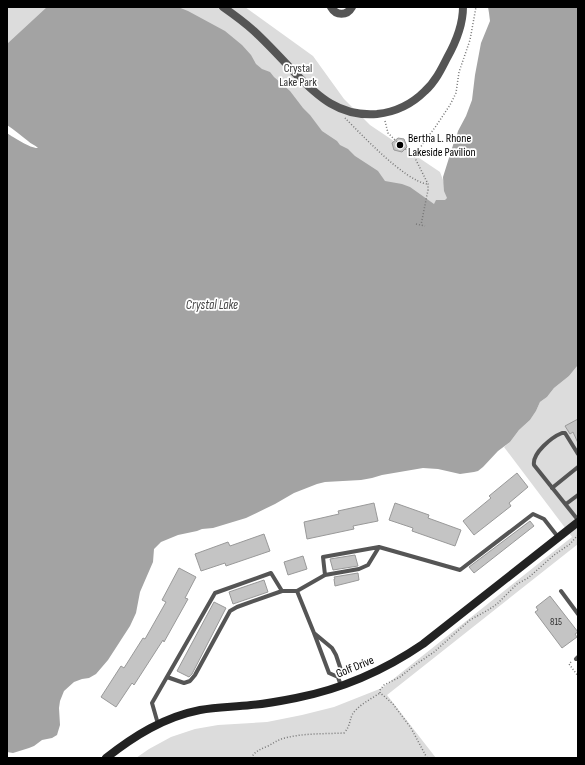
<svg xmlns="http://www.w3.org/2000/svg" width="585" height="765" font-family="'Sofia Sans Condensed',sans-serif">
<rect width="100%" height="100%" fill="#fff"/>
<path fill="#dcdcdc" d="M 7,7 L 59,7 L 7,52 Z
M 136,7 L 245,7 L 313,56 L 344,99 L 370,125 L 440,172 L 452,204 L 434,209 L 376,179 Z
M 578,365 L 578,544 L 387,695 L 436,758 L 136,758 L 149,749 L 171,737 L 195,729 L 218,725 L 267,722 L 302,715 L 334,707 L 382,688 L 572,537 L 504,447 L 510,442 L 519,430 L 530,420 L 536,411 L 540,402 L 547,397 L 554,388 L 569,376 Z"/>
<path fill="#a3a3a3" d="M 47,7 L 178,7 L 188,11 L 225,31 L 242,45 L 251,55 L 256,64 L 262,69 L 270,72 L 274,77 L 290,91 L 303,108 L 310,115 L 322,131 L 337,141 L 340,145 L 348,149 L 355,156 L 375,169 L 378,171 L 385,181 L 402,184 L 410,187 L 434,204 L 436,200 L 445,200 L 447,198 L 444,191 L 443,177 L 454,142 L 456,139 L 458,131 L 466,116 L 472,100 L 475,75 L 481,43 L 490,21 L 489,13 L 488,7 L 578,7 L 578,365 L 569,376 L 554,388 L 547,397 L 540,402 L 536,411 L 530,420 L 519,430 L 510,442 L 498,451 L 483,467 L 478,471 L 474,472 L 460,474 L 438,469 L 423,468 L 382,475 L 372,478 L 361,480 L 325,482 L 317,484 L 294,493 L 275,504 L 246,518 L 213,528 L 202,529 L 197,531 L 178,535 L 161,542 L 154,549 L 153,562 L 140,592 L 136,613 L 130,626 L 108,660 L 96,674 L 89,678 L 82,679 L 74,682 L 64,691 L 60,701 L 59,708 L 60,725 L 57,735 L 52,738 L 42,740 L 34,746 L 29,748 L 13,753 L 7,752 L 7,133 C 14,138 32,149 38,148 C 35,145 31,144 28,141 C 21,136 15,130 7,125 L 7,44 Z"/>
<path fill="#c4c4c4" stroke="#999" d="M 398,138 L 404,139 L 407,147 L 402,152 L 394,150 L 392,143 Z
M 578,419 L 578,443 L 573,432 L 570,434 L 565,426 Z
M 517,473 L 528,487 L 509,503 L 511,506 L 474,535 L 463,521 L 491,498 L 489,496 Z
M 374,503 L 378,521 L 353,526 L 354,529 L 307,539 L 304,522 L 339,514 L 338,511 Z
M 395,503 L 429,515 L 428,518 L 461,530 L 455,546 L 412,531 L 413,528 L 389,520 Z
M 530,521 L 534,526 L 474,573 L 469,567 Z
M 264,534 L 270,551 L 226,566 L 225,563 L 201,571 L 195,554 L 228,542 L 230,546 Z
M 355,555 L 358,566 L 333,570 L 330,559 Z
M 303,556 L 307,569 L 288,575 L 284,562 Z
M 179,568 L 196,577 L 185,598 L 188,599 L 164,642 L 163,640 L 134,685 L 132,683 L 116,707 L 101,697 L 121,666 L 124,668 L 143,638 L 145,639 L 166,602 L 162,600 Z
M 358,573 L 359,580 L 335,586 L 334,579 L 335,579 L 334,577 Z
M 264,580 L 268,592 L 233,604 L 229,592 Z
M 550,596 L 578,632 L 575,634 L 577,637 L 562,648 L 535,612 L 538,610 L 536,607 Z
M 214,602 L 226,608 L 192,674 L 189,677 L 177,671 Z"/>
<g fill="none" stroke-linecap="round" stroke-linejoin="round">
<path stroke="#777" stroke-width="1.5" stroke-dasharray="1 2" stroke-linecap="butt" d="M 345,118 C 363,136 404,180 427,184
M 385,121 L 388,133 L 395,140 L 414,156 L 428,184 L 428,190 L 421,225
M 414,156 L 436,126 L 450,105 L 456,93 L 459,72 L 470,40 L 476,7
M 416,224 L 425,226
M 571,662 L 569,664 L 578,676
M 251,758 C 255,751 261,749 268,746 C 274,743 279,739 285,738 C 304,733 324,734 344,733 C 350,726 349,723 352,715 C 357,706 371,699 380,693
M 427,758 L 411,728 L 393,704 L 384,696 L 380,693 L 380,690 L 384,685 L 400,677 L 415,665 L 434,652 L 470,620 L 488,610 L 497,604 L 517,584 L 528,578 L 536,571 L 554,555 L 570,544 L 578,535"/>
<path stroke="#555" stroke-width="4" d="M 578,454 L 565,433 L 562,433 C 552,437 532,453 534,465 L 578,520
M 552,488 L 578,467
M 566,504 L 578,495
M 325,575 L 359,569 L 368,565 L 379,547
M 297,591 L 314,633
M 561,591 L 578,614
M 576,659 L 578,657
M 167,677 L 184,683 L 190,681 L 195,675 L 230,611 L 237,607 L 282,591
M 338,677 L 329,673 L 314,633 L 332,648 L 336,655 L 341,670 L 338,677 L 341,686
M 158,724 L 152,703 L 215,593 L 271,573 L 282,591 L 297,591 L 325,575 L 323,557 L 379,547 L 460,570 L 533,514 L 544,519 L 558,537"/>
<path stroke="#555" stroke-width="8" d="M 223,7 C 233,14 244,22 254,31 C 268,44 281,58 294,72 C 318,97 340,117 377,114 C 396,112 412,104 425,91 C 435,82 441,70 447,58 C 456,42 463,26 463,7
M 331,7 C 336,16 347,16 352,7"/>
<path stroke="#222" stroke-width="8" d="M 106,758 C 134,736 164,717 200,710 C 217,707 234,707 251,705 C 266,704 281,701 296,698 C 342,689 385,670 423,644 L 578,522"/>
</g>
<circle fill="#000" stroke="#fff" stroke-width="1.5" cx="400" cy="145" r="4"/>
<g text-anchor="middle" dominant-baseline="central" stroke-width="3.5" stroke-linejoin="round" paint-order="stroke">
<g font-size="10" fill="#313131">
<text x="556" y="622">815</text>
</g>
<g font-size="12" fill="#333" stroke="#fff">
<text x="298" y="68">Crystal<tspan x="298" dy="14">Lake Park</tspan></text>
</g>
<g font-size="12" fill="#000" stroke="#fff" text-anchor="start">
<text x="408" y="138">Bertha L. Rhone<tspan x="408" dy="14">Lakeside Pavilion</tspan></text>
</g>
<g font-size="12" fill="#000" stroke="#fff">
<text transform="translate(355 667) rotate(-22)">Golf Drive</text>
</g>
<g font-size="13" font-style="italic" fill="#444" stroke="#fff">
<text x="212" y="305">Crystal Lake</text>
</g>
</g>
<rect width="585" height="765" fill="none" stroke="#000000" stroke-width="16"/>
</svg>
